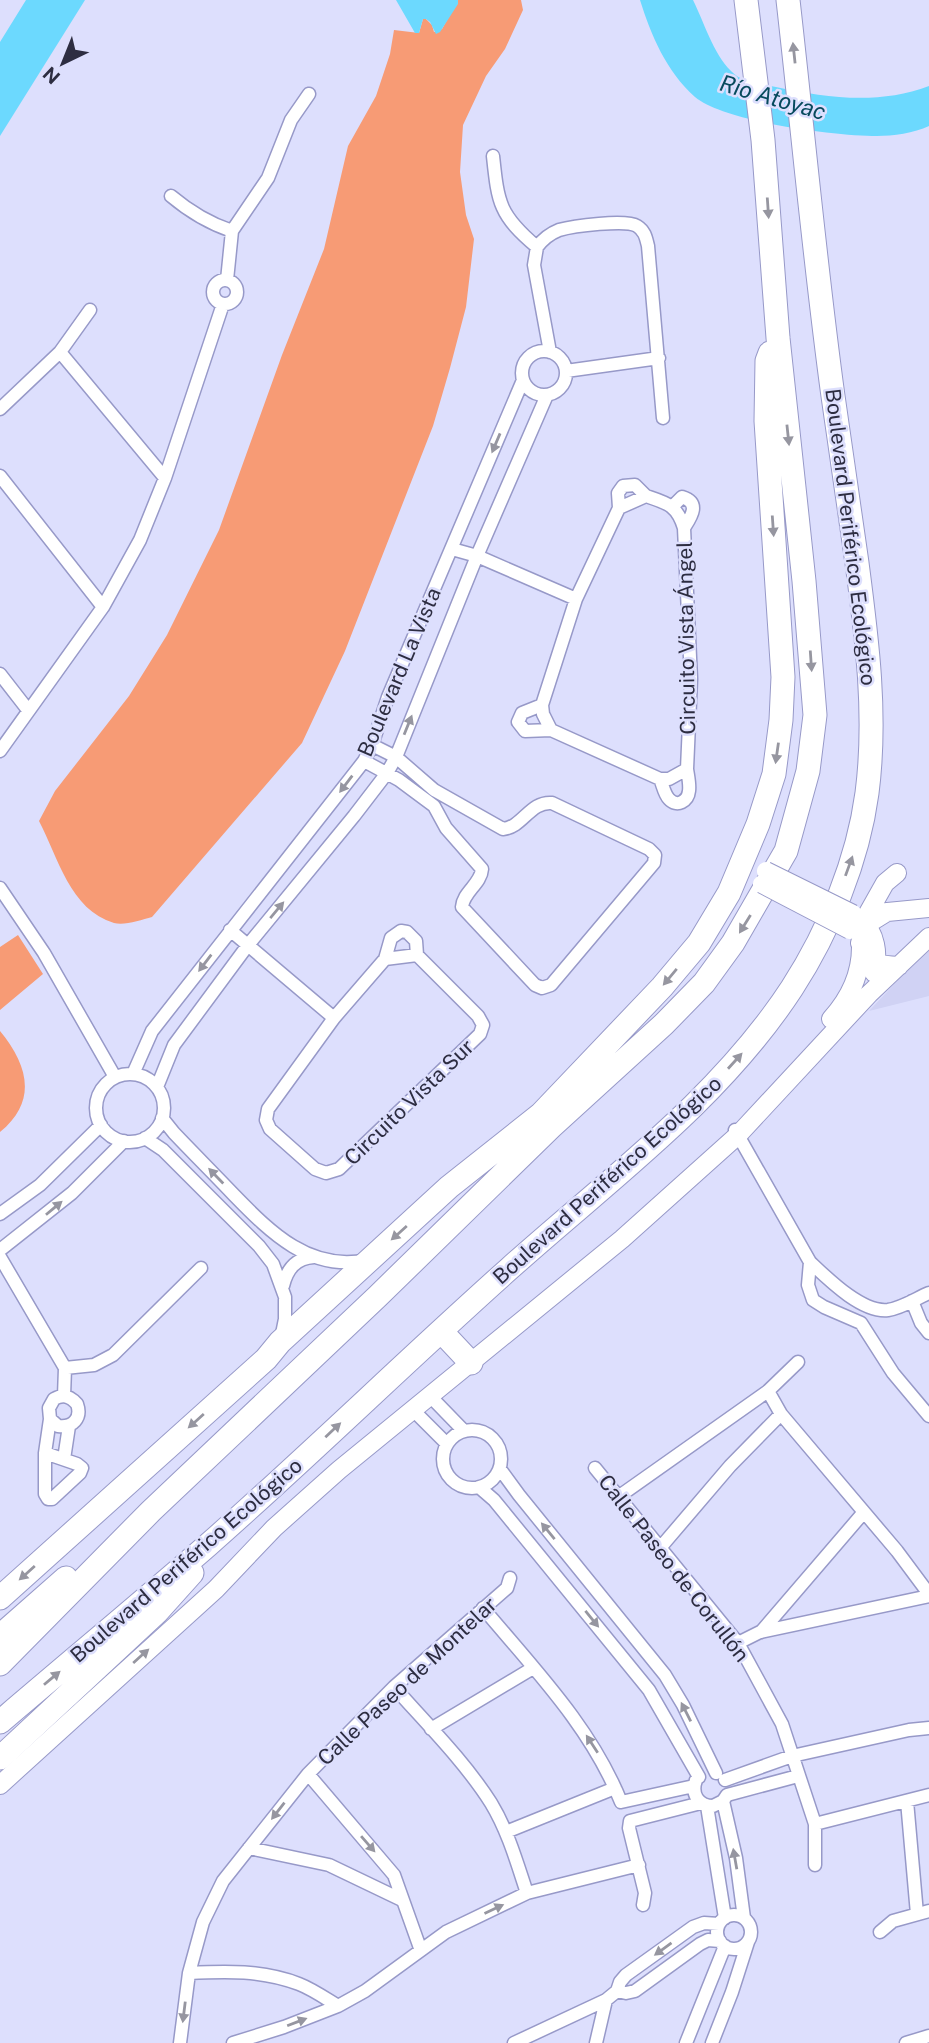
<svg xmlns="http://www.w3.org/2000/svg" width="929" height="2043" font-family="'Public Sans',sans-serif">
<rect width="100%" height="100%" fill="#dddffd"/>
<path fill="#d0d2f4" d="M 929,947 L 929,996 L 869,1011 L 920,957 Z"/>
<path fill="#f79b75" d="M 458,0 L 521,0 L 523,10 L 505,49 L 486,76 L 463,125 L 460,172 L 466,215 L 474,239 L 466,307 L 450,368 L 433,426 L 345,651 L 302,743 L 152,917 C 141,920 124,926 114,923 C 70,910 58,857 39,821 L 55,791 L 129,696 L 167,635 L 219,530 L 282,355 L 324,249 L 348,146 L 376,96 L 390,54 L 394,30 L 419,33 L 423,19 L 426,19 L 432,25 L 434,32 L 442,29 Z
M 18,935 L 43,974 L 0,1010 L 0,947 Z
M 0,1031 C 28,1065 38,1101 0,1132 Z"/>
<path fill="#6cd9fe" d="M 26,0 L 85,0 L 0,136 L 0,42 Z
M 396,0 L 458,0 L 458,4 L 440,32 L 436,34 L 430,22 L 426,19 L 423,19 L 419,33 L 415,33 Z
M 640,0 L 693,0 C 704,22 713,53 731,71 C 742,83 760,84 776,87 C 827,98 879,105 929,86 L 929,126 C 914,133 893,136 877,136 C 836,136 725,122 695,97 C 666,71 651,35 640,0 Z"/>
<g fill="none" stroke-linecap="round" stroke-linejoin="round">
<defs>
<path id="street" d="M 493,156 C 498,203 499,215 537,247
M 171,196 C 190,212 208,223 232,231
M213 292a12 12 0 1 1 24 0a12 12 0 1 1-24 0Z
M 227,280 L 232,231 L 268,178 L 291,120 L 309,94
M522 373a22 22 0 1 1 44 0a22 22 0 1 1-44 0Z
M 60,352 L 165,478
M 550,352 L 534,265 L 537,247 C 543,239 549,234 559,230 C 573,226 626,219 637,226 C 645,231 646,238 648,246 L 663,418
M 566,371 L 659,358
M 0,409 L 60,352 L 90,310
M 0,476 L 103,607
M 646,496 C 667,503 677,505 684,528 L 691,679 L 687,769 L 669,779 L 660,779 L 551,730 L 543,714 L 542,705 L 576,599 L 619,508 Z
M 672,507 L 682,497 C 701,503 691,517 684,528
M 619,508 L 618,493 L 623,486 L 635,485 L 646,496
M 452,549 L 477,556 L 576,599
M 0,674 L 28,710
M 542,705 L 522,713 L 518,722 L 525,731 L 551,730
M 0,751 L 103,607 L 140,540 L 165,478 L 223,304
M 364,761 L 399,780 L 434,806 L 446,828 L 482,869 C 481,884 463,892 462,907 L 535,985 L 542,988 L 551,985 L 654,863 L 655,855 L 649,849 L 552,803 C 530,801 523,827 503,829 L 434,790 L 396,757 L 372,745
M 660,779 C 663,785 664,794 669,799 C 677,808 688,801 689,791 C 690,784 688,776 687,769
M 0,888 L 44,953 L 115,1077
M 230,930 L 334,1018
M 417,955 L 478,1016 L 483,1025 L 480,1034 L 339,1169 L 326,1173 L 315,1169 L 270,1129 L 266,1120 L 268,1109 L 334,1018 L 385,959 Z
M 385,959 L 391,938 L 401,931 L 407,932 L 416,941 L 417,955
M 133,1074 L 152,1031 L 364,761 L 372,745 L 388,697 L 523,380
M96 1108a34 34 0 1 1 68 0a34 34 0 1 1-68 0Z
M 157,1087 L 174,1045 L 248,945 L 354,816 L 387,773 L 396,757 L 477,556 L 547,395
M 162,1118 L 174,1133 C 194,1154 214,1174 234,1195 C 271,1233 310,1272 367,1260
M 735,1130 L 810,1262 C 828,1279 862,1313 888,1310 C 902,1308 917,1298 929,1293
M 145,1138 L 163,1150 L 259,1246 L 273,1264 L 285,1297 L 285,1319 L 281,1339
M 0,1214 L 40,1185 L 101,1125
M 0,1250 L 72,1193 L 124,1141
M 0,1257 L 65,1368 L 64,1396
M 810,1262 L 808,1285 L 813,1300 L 824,1307 L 861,1323 L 893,1373 L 929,1416
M 283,1286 C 287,1269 296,1258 314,1257
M 912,1301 L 921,1323 L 929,1333
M 65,1368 L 94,1365 L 113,1355 L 201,1268
M 768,1391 L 781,1414 L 897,1551 L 929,1594
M 430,1396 L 464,1431
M 413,1410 L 447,1444
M443 1459a29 29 0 1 1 58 0a29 29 0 1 1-58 0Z
M 45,1453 L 77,1464 L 82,1468 L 80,1473 L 52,1499 L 48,1499 L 45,1494 L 45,1453 L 50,1419 L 49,1408 L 54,1399 C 63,1394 70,1396 77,1404 C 82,1418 73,1428 58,1426 L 50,1419
M 64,1459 L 69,1426
M 595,1468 L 738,1643 L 782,1724 L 815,1824 L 815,1865
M 500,1469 L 519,1495 L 665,1675 L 683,1705 L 716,1773
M 479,1487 L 494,1500 L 649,1690 L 699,1777
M 618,1497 L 768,1391 L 798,1362
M 660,1548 L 730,1466 L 781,1414
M 483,1608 C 534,1669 591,1727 621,1802 L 694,1786
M 761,1632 L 864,1512
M 738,1643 L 760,1632 L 929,1596
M 394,1687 C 426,1723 465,1762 491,1803 C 508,1831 517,1863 527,1893
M 431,1729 L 533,1668
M 308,1774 L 394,1875 L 420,1948
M 696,1780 C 691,1794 698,1806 713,1806 L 723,1801 L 727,1795 L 798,1776
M 725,1780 L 792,1756 L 909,1730 L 929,1728
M 723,1801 L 736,1858 L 744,1918
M 907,1801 L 917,1914
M 707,1806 L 725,1918
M 815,1824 L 929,1795
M 506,1832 L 615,1788
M 249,1848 L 329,1865 L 402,1900
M 643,1905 L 645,1893 L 629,1828 L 630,1821 L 701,1803
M717 1932a17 17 0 1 1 34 0a17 17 0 1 1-34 0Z
M 880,1932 L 893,1921 L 929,1911
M 189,1973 C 226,1971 263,1970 299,1984 C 312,1989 325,1998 338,2006
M 617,1991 L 626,1993 L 635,1991 L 700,1944 L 708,1940 L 720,1941
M 180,2043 L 189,1973 L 203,1922 L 223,1881 L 308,1774 L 394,1687 L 507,1588 L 510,1578
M 233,2043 L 284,2027 L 338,2006 L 365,1991 L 446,1932 L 527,1893 L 639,1865
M 514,2043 L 606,2000 L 617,1991 L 620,1982 L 626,1975 L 693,1927 L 704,1923 L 719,1924
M 596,2043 L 606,2000
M 686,2043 L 725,1946
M 712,2043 L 732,1992 L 748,1942
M 906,2043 L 929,2036"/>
<path id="secondary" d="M 887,912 L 866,925 L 860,943 C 867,964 879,965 899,966
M 877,913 L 929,908
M 867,915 L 885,883 L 897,873
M 861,919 C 876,933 879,954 874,973
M 831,1019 C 849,999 861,975 861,947
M 0,1785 L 216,1589 L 274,1528 L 339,1470 L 622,1239 L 738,1135 L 869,994 L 929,937"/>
<path id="highway" d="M 441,1331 L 471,1363
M 0,1598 L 266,1359 L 280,1342 L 449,1187 L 541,1114 L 662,987 L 699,943 L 729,893 L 758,824 L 774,774 L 781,720 L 783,677 L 766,421 L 767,361 L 770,353
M 0,1636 L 66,1578
M 0,1664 L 151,1511 L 378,1296 L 551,1127 L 664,1024 L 704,983 L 733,943 L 786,851 L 808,771 L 815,715 L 804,581 L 778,338 L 763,140 L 746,0
M 0,1722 C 69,1663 139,1605 208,1545 C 310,1455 408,1359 510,1268 C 608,1180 719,1100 792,988 C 829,931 858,860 867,793 C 877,716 867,639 857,563 C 849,507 841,452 833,396 C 815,265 803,132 788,0
M 0,1758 L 157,1612 L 192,1573"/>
</defs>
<use href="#street" stroke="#9799c8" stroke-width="15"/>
<use href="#secondary" stroke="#9799c8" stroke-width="20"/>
<use href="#highway" stroke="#9799c8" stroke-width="25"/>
<use href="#street" stroke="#fff" stroke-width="12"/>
<use href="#secondary" stroke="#fff" stroke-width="18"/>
<use href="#highway" stroke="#fff" stroke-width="23"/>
<defs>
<path id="secondary-bridge" d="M 766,871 L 853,914
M 762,884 L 850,930"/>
</defs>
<use href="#secondary-bridge" stroke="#9799c8" stroke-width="20" stroke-linecap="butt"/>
<use href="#secondary-bridge" stroke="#fff" stroke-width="18"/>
</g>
<defs><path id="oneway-solid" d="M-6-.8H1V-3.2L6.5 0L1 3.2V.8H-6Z" transform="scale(1.75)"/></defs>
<g fill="#9696a0">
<use href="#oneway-solid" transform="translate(794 53) rotate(-96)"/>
<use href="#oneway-solid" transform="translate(768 208) rotate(86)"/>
<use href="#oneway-solid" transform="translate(788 435) rotate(84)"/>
<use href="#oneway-solid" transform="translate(496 443) rotate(113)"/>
<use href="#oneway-solid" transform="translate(773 526) rotate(86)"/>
<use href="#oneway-solid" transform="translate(811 661) rotate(86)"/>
<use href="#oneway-solid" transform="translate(408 725) rotate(-68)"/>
<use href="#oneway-solid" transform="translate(777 753) rotate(98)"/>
<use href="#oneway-solid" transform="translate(346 784) rotate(127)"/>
<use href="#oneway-solid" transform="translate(849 866) rotate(-70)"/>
<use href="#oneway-solid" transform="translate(277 910) rotate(-50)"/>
<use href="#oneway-solid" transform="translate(745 924) rotate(122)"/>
<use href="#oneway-solid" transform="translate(205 963) rotate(127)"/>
<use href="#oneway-solid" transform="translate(670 977) rotate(130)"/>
<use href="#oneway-solid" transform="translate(735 1061) rotate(-48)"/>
<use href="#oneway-solid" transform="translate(216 1176) rotate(-134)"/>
<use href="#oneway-solid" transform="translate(54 1208) rotate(-40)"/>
<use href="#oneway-solid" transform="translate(399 1233) rotate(138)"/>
<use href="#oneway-solid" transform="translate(196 1421) rotate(138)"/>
<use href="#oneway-solid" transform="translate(333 1430) rotate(-43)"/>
<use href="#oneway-solid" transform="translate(548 1531) rotate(-129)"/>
<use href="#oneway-solid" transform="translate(27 1573) rotate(138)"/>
<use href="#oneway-solid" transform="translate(592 1619) rotate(51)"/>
<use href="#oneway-solid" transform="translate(141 1656) rotate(-42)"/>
<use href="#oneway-solid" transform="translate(52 1678) rotate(-40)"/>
<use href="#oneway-solid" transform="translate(686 1712) rotate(-117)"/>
<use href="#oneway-solid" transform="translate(592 1744) rotate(-123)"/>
<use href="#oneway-solid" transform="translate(278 1811) rotate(128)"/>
<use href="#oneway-solid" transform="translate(368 1844) rotate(49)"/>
<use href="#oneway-solid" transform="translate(735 1859) rotate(-100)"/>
<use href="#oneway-solid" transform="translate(494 1909) rotate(-25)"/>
<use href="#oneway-solid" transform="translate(663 1949) rotate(144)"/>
<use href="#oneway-solid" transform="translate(184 2012) rotate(97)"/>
<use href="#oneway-solid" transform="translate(297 2022) rotate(-21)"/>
</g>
<g text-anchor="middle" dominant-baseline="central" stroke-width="5" stroke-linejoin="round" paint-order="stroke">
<g font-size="21" fill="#2d2d41" stroke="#dddffd">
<text transform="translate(851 537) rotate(83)">Boulevard Periférico Ecológico</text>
<text transform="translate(686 638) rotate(-91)">Circuito Vista Ángel</text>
<text transform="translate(399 672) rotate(-67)">Boulevard La Vista</text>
<text transform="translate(409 1102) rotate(-44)">Circuito Vista Sur</text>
<text transform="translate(607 1180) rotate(-42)">Boulevard Periférico Ecológico</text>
<text transform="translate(186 1560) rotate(-41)">Boulevard Periférico Ecológico</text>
<text transform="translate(674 1568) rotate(52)">Calle Paseo de Corullón</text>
<text transform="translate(407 1681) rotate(-43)">Calle Paseo de Montelar</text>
</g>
<g font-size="23" font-style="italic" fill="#074a5d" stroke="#dddffd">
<text transform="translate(773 97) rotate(16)">Río Atoyac</text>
</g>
</g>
<g transform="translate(63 63) rotate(223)" stroke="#dddffd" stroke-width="5" paint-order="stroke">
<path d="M0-5L12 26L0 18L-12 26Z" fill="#2d2d41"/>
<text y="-10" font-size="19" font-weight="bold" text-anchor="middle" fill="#2d2d41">N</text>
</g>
</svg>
